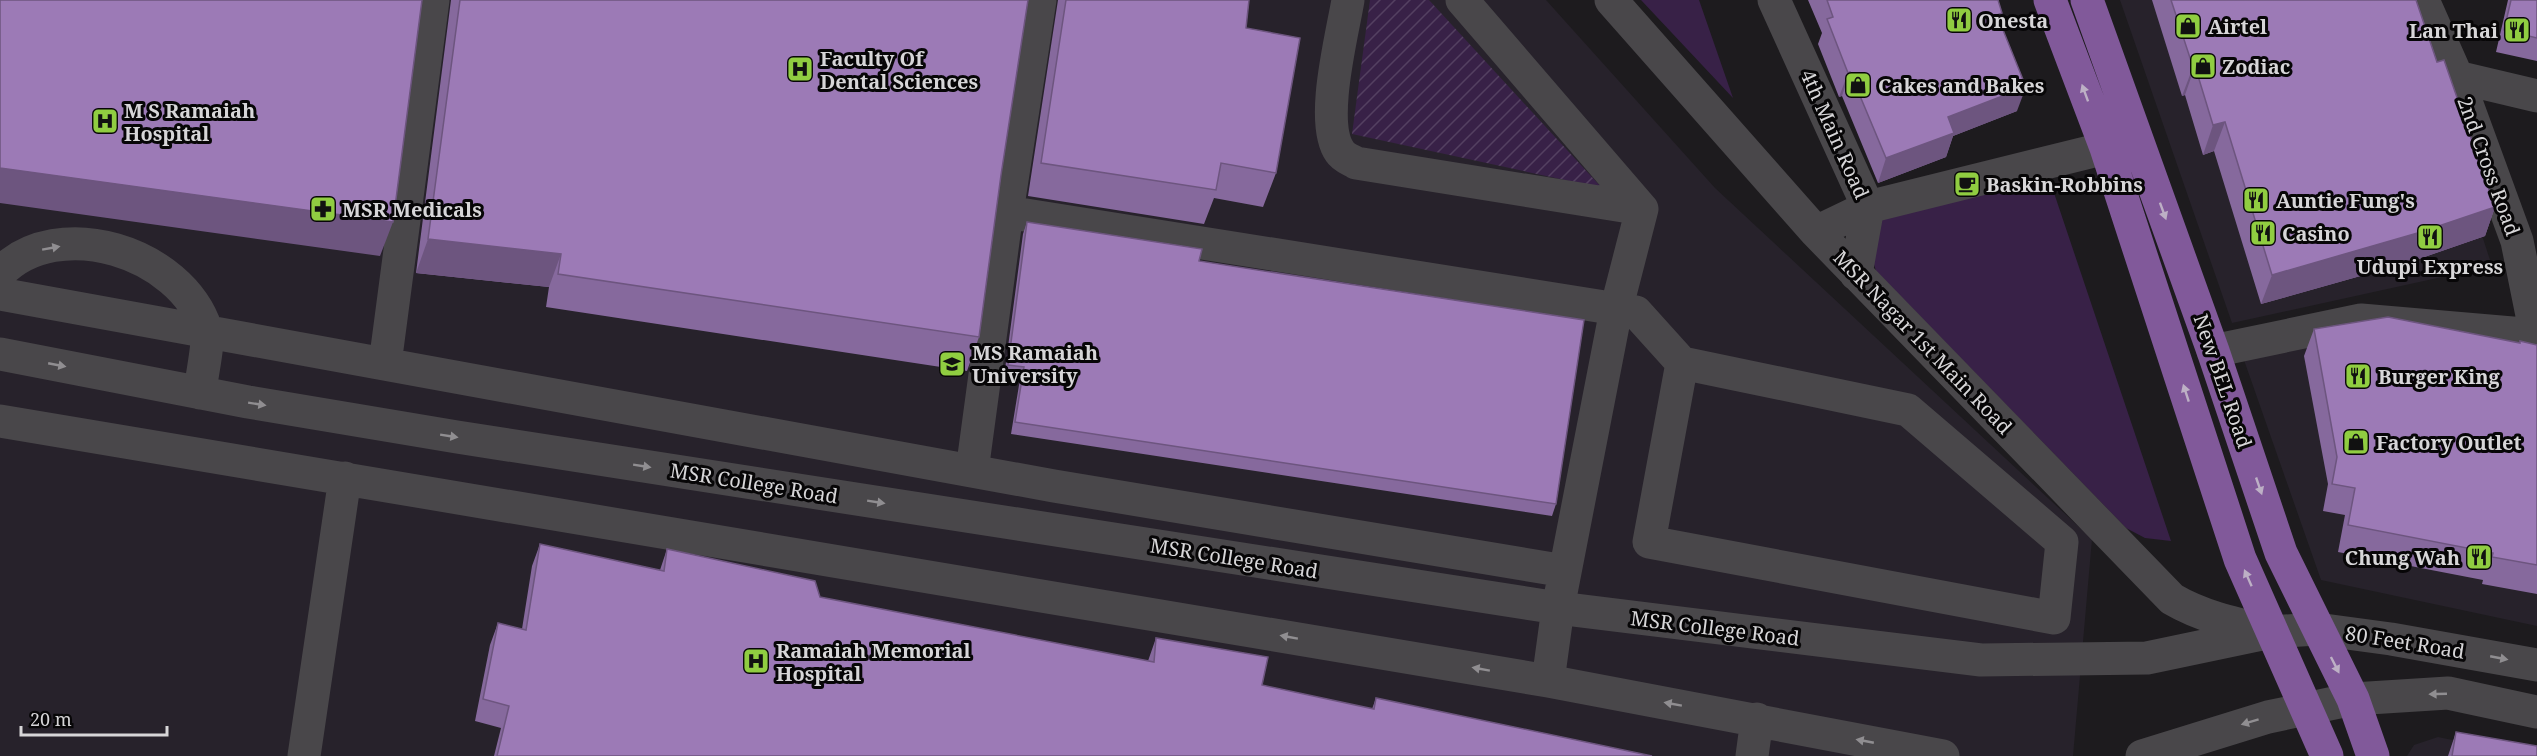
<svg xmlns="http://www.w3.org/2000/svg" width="2537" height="756" font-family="'Noto Serif',serif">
<defs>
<pattern id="garden-furrows" width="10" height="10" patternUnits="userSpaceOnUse" patternTransform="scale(1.5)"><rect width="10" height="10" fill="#382147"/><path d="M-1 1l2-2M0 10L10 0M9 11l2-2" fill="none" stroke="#544061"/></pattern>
</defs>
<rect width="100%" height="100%" fill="#1d1b1e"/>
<path fill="#27222b" d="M 0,0 L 1546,0 L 1715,188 L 2092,539 L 2073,756 L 0,756 Z
M 2120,0 L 2405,0 L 2492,266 L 2232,323 Z
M 2360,334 L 2537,367 L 2537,626 L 2321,580 L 2244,360 Z
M 2438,737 L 2530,756 L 2407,756 L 2414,745 Z"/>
<path fill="#382147" d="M 1641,0 L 1699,0 L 1733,98 Z
M 2047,171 L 2050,181 L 2171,541 L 2145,538 L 2126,528 L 1876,271 L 1868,244 L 1881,219 Z"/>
<path fill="url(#garden-furrows)" d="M 1370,0 L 1429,0 L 1602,188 L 1352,134 Z"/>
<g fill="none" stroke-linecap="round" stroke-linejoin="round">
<path stroke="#49474a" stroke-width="33" d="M 1348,0 C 1342,36 1319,123 1340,152 C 1343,157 1351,160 1356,163 L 1642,209
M 1462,0 L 1642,209
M 1611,0 L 1816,232 L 2172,599 C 2201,616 2232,623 2264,630
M 1774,0 L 1868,207 L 1856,274
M 2423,0 L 2457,77 L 2517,241 L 2536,335
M 2457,77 L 2537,96
M 1007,212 L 1636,312 L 1682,363 L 1908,410 L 2062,542 L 2054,618 L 1649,542 L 1682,363
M 1816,232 L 1868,207 L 2106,148
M 0,273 C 58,213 181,252 206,329 C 210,342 201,377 200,393
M 0,294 L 1054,486 L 1565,571
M 2213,351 L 2361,320 L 2537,335
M 0,354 L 248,402 L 457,437 L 1558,608 L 1981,660 L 2147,658 L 2271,632 L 2317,629 L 2391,639 L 2537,665
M 385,364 L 433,0
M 0,421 L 1548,681 L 1943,756
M 972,471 L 1007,212 L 1040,0
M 1548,681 L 1558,608 L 1616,310 L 1642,209
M 304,756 L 345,478
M 1752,756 L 1757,719
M 2142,756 L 2268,717 L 2353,699 L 2448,693 L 2537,712"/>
<path stroke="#81599a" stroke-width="33" d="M 2050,0 L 2106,148 L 2240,559 L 2327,756
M 2087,0 L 2213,351 L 2281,553 L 2353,699 L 2373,756"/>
</g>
<path fill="#86699d" d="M 451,0 L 1028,0 L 1001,175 L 979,337 L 967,371 L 546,307 L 549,287 L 416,273 Z
M 1058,0 L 1249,0 L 1246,28 L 1276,173 L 1263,207 L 1214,198 L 1204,224 L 1028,196 Z
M 1808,0 L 1998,0 L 2002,13 L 2000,21 L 2017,111 L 1953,136 L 1946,157 L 1878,183 L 1842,96 L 1839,97 L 1818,44 L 1822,33 Z
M 2152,0 L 2417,0 L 2417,2 L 2437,62 L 2495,207 L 2485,236 L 2410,262 L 2261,304 L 2214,151 L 2203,155 L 2185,95 L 2182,96 Z
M 2508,0 L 2537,0 L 2537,61 L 2496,52 Z
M 1027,222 L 1199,261 L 1556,504 L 1552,516 L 1011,434 L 1020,379 L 1004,377 L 1023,234 Z
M 2314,329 L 2537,345 L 2537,594 L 2482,584 L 2483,580 L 2338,552 L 2345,515 L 2323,511 L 2328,484 L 2304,356 Z
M 540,544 L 660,570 L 667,549 L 820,597 L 1148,661 L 1156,638 L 1262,685 L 1372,709 L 1376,698 L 1652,756 L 494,756 L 501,728 L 475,721 L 490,645 L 498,623 L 522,629 L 532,566 Z
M 2456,732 L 2537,756 L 2448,756 Z"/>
<path fill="#6d557f" d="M 2002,13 L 1994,37 L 1997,15 Z
M 2195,66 L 2185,95 L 2182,96 L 2193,67 Z
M 1850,72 L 1842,96 L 1839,97 L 1848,73 Z
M 2026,87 L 2017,111 L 1953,136 L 1946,157 L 1878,183 L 1886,158 L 1948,117 Z
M 2225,122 L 2214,151 L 2203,155 L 2213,125 Z
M 0,168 L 393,222 L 380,256 L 0,203 Z
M 2495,207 L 2485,236 L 2410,262 L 2261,304 L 2272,275 Z
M 428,239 L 561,254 L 549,287 L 416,273 Z"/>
<path fill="#9c7ab6" stroke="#6d557f" stroke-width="1.5" d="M 0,0 L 422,0 L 393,222 L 0,168 Z
M 460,0 L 1028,0 L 1001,175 L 979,337 L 558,274 L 561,254 L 428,239 Z
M 1066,0 L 1249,0 L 1246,28 L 1300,38 L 1276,173 L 1221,163 L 1216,190 L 1041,163 Z
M 1827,0 L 1998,0 L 2002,13 L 1997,15 L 2026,87 L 1948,117 L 1954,133 L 1886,158 L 1850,72 L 1848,73 L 1827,19 L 1833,17 Z
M 2171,0 L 2416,0 L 2437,62 L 2444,60 L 2495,207 L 2421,232 L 2272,275 L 2225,122 L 2213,125 L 2195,66 L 2193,67 Z
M 2511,0 L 2537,0 L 2537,38 L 2504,30 Z
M 1027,222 L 1202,249 L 1199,261 L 1584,320 L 1556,504 L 1015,422 L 1024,367 L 1008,365 Z
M 2388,317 L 2520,343 L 2520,341 L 2537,345 L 2537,565 L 2492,557 L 2493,553 L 2348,525 L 2355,488 L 2332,484 L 2337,457 L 2314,329 Z
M 540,544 L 664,571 L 667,549 L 815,581 L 820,597 L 1154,662 L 1156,638 L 1268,657 L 1262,685 L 1374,709 L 1376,698 L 1652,756 L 497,756 L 509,706 L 483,699 L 498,623 L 526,630 Z
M 2456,732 L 2537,746 L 2537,756 L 2452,756 Z"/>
<defs><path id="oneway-solid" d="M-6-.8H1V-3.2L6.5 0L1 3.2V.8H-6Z" transform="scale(1.5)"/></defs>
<g fill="#bdb0c5">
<use href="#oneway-solid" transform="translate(2085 93) rotate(-110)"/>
<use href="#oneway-solid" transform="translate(2163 211) rotate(70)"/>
<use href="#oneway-solid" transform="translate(2186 393) rotate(-108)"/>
<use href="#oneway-solid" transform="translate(2259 486) rotate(71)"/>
<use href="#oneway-solid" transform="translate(2248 578) rotate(-114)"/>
<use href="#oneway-solid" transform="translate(2335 665) rotate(63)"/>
</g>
<g fill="#908e91">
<use href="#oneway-solid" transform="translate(51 248) rotate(-10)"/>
<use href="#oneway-solid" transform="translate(57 365) rotate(11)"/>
<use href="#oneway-solid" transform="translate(257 404) rotate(9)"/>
<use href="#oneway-solid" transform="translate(449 436) rotate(9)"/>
<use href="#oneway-solid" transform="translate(642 466) rotate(9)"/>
<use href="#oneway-solid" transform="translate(876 502) rotate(9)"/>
<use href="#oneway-solid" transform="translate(1289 637) rotate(-170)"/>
<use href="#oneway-solid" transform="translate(2499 658) rotate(11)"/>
<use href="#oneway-solid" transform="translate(1481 669) rotate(-170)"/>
<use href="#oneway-solid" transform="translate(2438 694) rotate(178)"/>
<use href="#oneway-solid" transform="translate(1673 704) rotate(-170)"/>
<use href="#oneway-solid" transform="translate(2250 722) rotate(163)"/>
<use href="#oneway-solid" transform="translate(1865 741) rotate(-169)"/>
</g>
<defs>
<symbol id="restaurant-square" viewBox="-11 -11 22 22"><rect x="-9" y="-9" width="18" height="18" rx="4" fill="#90cd41" stroke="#070607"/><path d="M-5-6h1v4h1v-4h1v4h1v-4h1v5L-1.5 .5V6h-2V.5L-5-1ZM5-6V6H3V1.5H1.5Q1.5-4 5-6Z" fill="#111"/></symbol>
<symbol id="shop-square" viewBox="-11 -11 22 22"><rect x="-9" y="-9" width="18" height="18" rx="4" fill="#90cd41" stroke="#070607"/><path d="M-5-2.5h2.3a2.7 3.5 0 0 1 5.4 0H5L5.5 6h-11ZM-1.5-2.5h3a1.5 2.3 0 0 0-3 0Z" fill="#111"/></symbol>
<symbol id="hospital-square" viewBox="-11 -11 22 22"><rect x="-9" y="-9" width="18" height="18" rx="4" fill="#90cd41" stroke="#070607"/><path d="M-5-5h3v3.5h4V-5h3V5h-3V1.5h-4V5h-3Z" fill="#111"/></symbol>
<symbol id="cafe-square" viewBox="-11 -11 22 22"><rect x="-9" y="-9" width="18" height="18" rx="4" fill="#90cd41" stroke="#070607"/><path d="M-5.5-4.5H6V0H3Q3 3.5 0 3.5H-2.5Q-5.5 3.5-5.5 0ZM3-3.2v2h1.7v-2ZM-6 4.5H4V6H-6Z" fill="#111"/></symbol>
<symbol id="pharmacy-square" viewBox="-11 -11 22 22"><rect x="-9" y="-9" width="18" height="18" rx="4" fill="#90cd41" stroke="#070607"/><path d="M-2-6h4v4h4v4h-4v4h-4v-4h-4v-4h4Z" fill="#111"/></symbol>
<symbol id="university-square" viewBox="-11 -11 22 22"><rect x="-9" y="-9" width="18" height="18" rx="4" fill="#90cd41" stroke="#070607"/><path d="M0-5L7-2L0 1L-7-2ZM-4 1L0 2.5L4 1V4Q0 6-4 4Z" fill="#111"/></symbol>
</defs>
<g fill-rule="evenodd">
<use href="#restaurant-square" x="1944" y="5" width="30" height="30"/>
<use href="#shop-square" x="2173" y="11" width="30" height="30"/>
<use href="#restaurant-square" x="2502" y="15" width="30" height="30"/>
<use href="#shop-square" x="2188" y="51" width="30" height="30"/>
<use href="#hospital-square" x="785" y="54" width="30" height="30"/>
<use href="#shop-square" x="1843" y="70" width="30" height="30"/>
<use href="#hospital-square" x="90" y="106" width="30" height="30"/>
<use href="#cafe-square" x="1952" y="169" width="30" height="30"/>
<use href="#restaurant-square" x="2241" y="185" width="30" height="30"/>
<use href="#pharmacy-square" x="308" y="194" width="30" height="30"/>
<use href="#restaurant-square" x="2248" y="218" width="30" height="30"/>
<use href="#restaurant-square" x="2415" y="222" width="30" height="30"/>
<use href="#university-square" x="937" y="349" width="30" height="30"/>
<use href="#restaurant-square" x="2343" y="361" width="30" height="30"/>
<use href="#shop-square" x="2341" y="427" width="30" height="30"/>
<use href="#restaurant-square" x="2464" y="542" width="30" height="30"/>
<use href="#hospital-square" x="741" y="646" width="30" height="30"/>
</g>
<g text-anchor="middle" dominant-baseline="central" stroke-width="6" stroke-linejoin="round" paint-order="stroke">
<g font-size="20" font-weight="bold" fill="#d7d6d8" stroke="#070607" text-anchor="start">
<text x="1978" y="20">Onesta</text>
<text x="2208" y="26">Airtel</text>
<text x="2498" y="30" text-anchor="end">Lan Thai</text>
<text x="820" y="58">Faculty Of<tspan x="820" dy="23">Dental Sciences</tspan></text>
<text x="2222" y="66">Zodiac</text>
<text x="1878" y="85">Cakes and Bakes</text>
<text x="124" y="110">M S Ramaiah<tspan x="124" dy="23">Hospital</tspan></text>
<text x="1986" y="184">Baskin-Robbins</text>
<text x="2276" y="200">Auntie Fung's</text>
<text x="342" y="209">MSR Medicals</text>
<text x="2282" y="233">Casino</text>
<text x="2430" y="266" text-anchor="middle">Udupi Express</text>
<text x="972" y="352">MS Ramaiah<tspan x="972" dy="23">University</tspan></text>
<text x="2378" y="376">Burger King</text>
<text x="2376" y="442">Factory Outlet</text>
<text x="2460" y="557" text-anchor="end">Chung Wah</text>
<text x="776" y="650">Ramaiah Memorial<tspan x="776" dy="23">Hospital</tspan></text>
</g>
<g font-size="20" fill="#d7d6d8" stroke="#070607">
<text transform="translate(1835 134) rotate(66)">4th Main Road</text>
<text transform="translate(2489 166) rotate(70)">2nd Cross Road</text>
<text transform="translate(1923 342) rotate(46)">MSR Nagar 1st Main Road</text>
<text transform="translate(2223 381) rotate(71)">New BEL Road</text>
<text transform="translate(754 483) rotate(9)">MSR College Road</text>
<text transform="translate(1234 558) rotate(9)">MSR College Road</text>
<text transform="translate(1715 628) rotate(7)">MSR College Road</text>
<text transform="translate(2405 642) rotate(9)">80 Feet Road</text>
</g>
</g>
<path d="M21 726v9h146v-9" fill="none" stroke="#d7d6d8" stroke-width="3"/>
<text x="30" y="726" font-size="18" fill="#d7d6d8" stroke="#070607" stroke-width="4.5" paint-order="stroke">20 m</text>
</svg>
